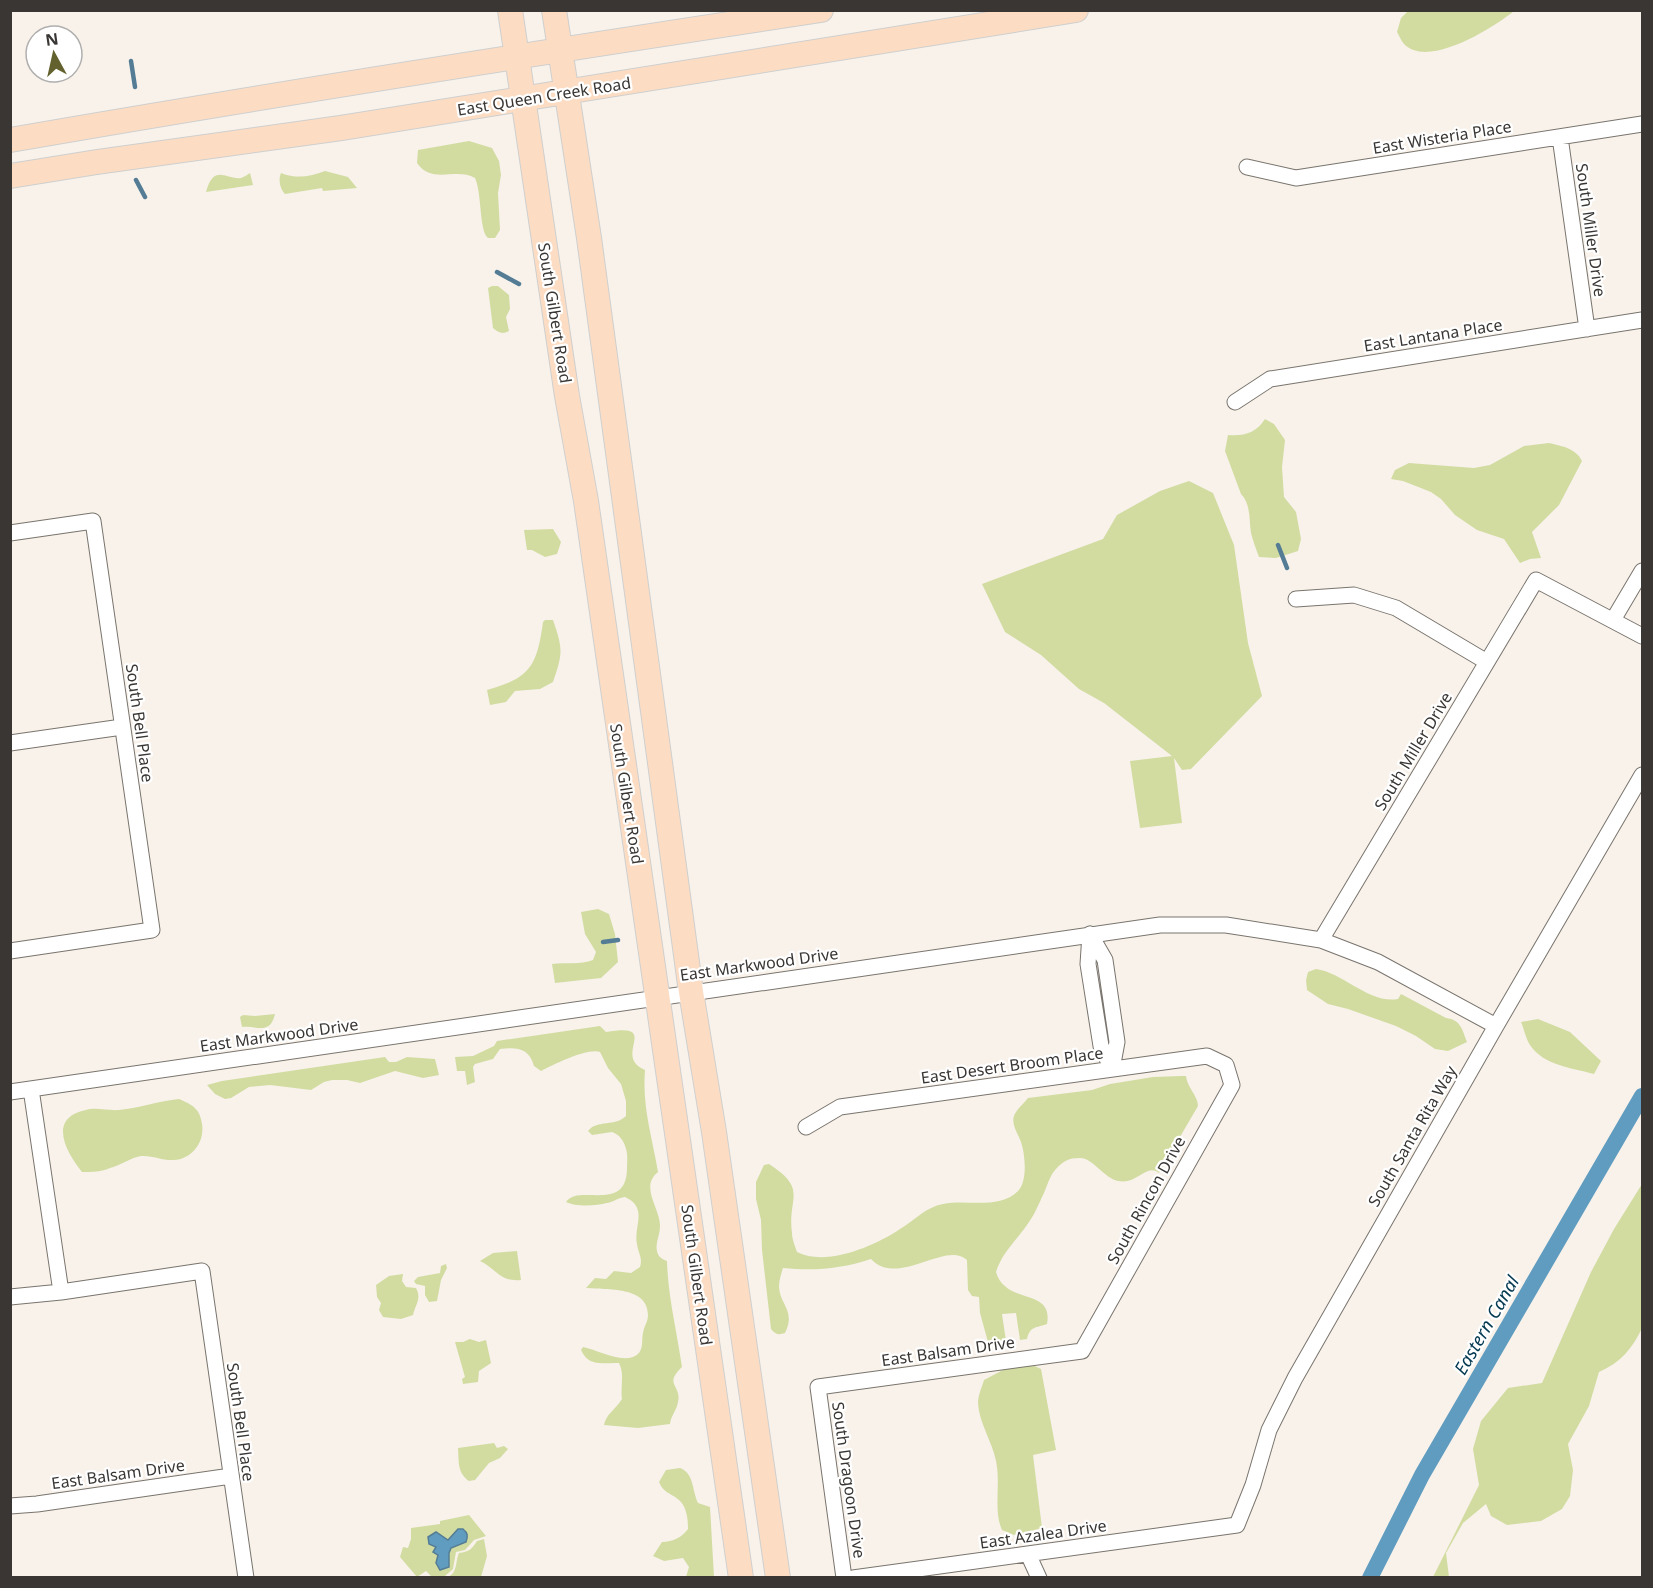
<svg xmlns="http://www.w3.org/2000/svg" width="1653" height="1588" font-family="'Noto Sans',sans-serif">
<rect width="100%" height="100%" fill="#f8f2eb"/>
<path fill="#d2dca1" d="M 1408,11 L 1409,10 L 1514,11 C 1493,28 1428,69 1404,44 C 1401,41 1399,35 1397,32 L 1401,18 Z
M 469,141 L 492,148 L 499,161 L 501,175 L 498,193 L 500,230 L 495,238 L 488,238 C 479,231 482,193 475,178 C 456,167 432,185 417,163 L 418,150 Z
M 325,171 L 348,177 L 357,188 L 323,191 L 322,188 L 285,194 C 280,189 278,180 281,173 C 296,179 310,177 325,171 Z
M 250,173 L 253,185 L 206,192 C 214,163 226,180 241,178 C 244,177 247,175 250,173 Z
M 492,286 L 498,286 L 509,295 L 510,309 L 506,317 L 509,331 C 502,335 498,332 493,328 L 488,288 Z
M 1265,419 L 1274,424 L 1285,440 L 1282,467 L 1284,497 L 1296,512 L 1301,539 L 1298,551 L 1276,558 L 1259,557 C 1256,549 1253,541 1251,533 C 1249,520 1251,504 1241,494 L 1225,451 L 1228,435 C 1245,436 1256,433 1265,419 Z
M 1549,443 C 1561,446 1576,448 1582,461 L 1559,505 L 1532,532 L 1541,558 L 1530,559 L 1520,563 L 1504,539 L 1477,530 L 1455,515 L 1441,499 L 1431,492 L 1403,481 L 1391,479 L 1395,470 L 1409,463 L 1474,468 L 1490,465 L 1524,446 Z
M 1189,481 L 1213,493 L 1234,545 L 1248,643 L 1262,696 L 1191,769 L 1182,770 L 1174,758 L 1182,823 L 1140,828 L 1130,761 L 1172,756 L 1104,703 L 1079,689 L 1041,655 L 1005,632 L 982,584 L 1103,539 L 1117,515 L 1160,491 Z
M 553,529 L 561,542 L 557,554 L 545,557 L 532,550 L 527,550 L 524,530 Z
M 545,620 L 553,620 C 563,649 563,653 553,682 L 540,689 L 515,691 L 506,702 L 490,705 L 487,690 C 531,678 537,665 543,622 Z
M 598,909 L 609,914 L 615,934 L 618,962 L 601,978 L 555,983 L 552,964 C 566,962 580,965 593,960 L 596,952 L 585,934 L 581,912 Z
M 1316,969 C 1344,973 1369,1004 1398,999 L 1401,994 L 1446,1018 C 1461,1020 1462,1029 1467,1042 L 1448,1051 L 1435,1049 L 1416,1036 L 1396,1026 L 1348,1009 L 1328,1004 L 1307,990 L 1306,980 L 1308,972 Z
M 275,1014 C 270,1036 256,1025 242,1027 L 240,1017 L 243,1015 L 255,1016 Z
M 1538,1019 L 1570,1032 L 1601,1061 L 1594,1074 C 1572,1068 1543,1065 1530,1045 C 1526,1039 1524,1029 1521,1022 Z
M 600,1026 L 606,1032 C 663,1022 611,1056 645,1070 C 642,1107 652,1136 658,1172 C 639,1187 661,1209 660,1227 C 660,1235 655,1243 657,1251 C 658,1257 662,1259 667,1261 C 668,1297 677,1332 682,1367 C 663,1385 682,1385 678,1402 C 677,1410 671,1415 670,1424 L 638,1428 L 604,1425 C 606,1414 616,1409 622,1399 C 620,1387 625,1375 619,1363 C 604,1362 589,1368 581,1350 L 583,1347 C 598,1350 618,1362 633,1357 C 645,1352 641,1342 643,1333 C 644,1326 648,1322 648,1315 C 648,1286 607,1290 586,1288 L 595,1278 L 606,1279 L 614,1271 L 631,1273 L 640,1267 C 643,1258 638,1253 637,1244 C 633,1227 649,1208 625,1197 C 617,1198 614,1202 607,1203 C 596,1206 576,1207 566,1202 C 578,1183 627,1214 627,1168 C 627,1162 628,1155 626,1149 C 624,1141 620,1135 612,1132 L 592,1135 L 588,1131 C 598,1119 615,1127 626,1116 L 626,1101 L 621,1084 L 608,1068 L 600,1052 C 587,1048 555,1064 541,1071 L 534,1066 C 529,1048 517,1047 500,1049 L 493,1059 L 475,1064 L 473,1067 L 475,1082 L 467,1085 L 465,1071 L 457,1071 L 455,1057 L 473,1056 L 494,1046 L 497,1041 Z
M 385,1057 L 389,1062 L 396,1062 L 407,1057 L 435,1059 L 439,1075 L 423,1078 L 395,1071 L 360,1083 L 347,1080 L 332,1080 L 324,1082 L 311,1090 L 270,1085 L 249,1087 L 231,1098 L 225,1099 L 215,1094 L 207,1085 L 222,1081 Z
M 1181,1076 L 1186,1076 C 1187,1087 1198,1096 1198,1106 L 1159,1173 C 1146,1163 1138,1185 1118,1181 C 1104,1178 1093,1158 1080,1158 C 1069,1158 1063,1161 1056,1169 C 1050,1175 1047,1186 1044,1193 C 1039,1203 1035,1214 1029,1222 C 1018,1239 1002,1252 996,1272 C 1006,1306 1054,1287 1047,1324 C 1036,1328 1030,1326 1027,1339 L 1020,1340 L 1016,1313 L 1002,1314 L 1006,1341 L 988,1342 L 980,1313 L 979,1297 L 972,1296 L 968,1290 L 967,1260 C 946,1240 898,1288 871,1259 C 841,1269 814,1271 783,1268 C 781,1274 779,1281 779,1287 C 780,1305 796,1311 785,1333 C 779,1335 776,1335 771,1329 L 762,1250 L 761,1220 L 756,1199 L 756,1182 L 764,1165 L 769,1164 C 809,1190 787,1197 792,1233 C 792,1239 795,1246 797,1252 C 826,1267 875,1246 900,1229 C 915,1220 926,1207 943,1204 C 967,1199 999,1210 1018,1191 C 1028,1181 1025,1154 1021,1142 C 1018,1134 1011,1124 1014,1116 C 1016,1110 1024,1103 1028,1098 L 1092,1090 L 1110,1084 L 1153,1077 Z
M 179,1099 C 193,1105 200,1109 202,1124 C 205,1142 192,1159 174,1160 C 163,1161 152,1155 141,1156 C 130,1158 121,1165 110,1168 C 102,1172 92,1172 82,1172 C 66,1152 47,1118 86,1110 C 96,1107 108,1111 119,1110 C 139,1108 159,1101 179,1099 Z
M 1642,1184 L 1642,1328 C 1633,1348 1620,1363 1599,1372 L 1589,1406 L 1568,1444 L 1573,1470 L 1570,1496 L 1562,1509 L 1541,1521 L 1507,1525 L 1491,1516 L 1486,1504 L 1463,1523 L 1446,1553 L 1449,1577 L 1433,1577 L 1479,1485 L 1473,1449 L 1481,1421 L 1508,1388 L 1542,1383 L 1591,1272 L 1614,1229 Z
M 517,1251 L 521,1280 C 499,1282 497,1269 480,1261 L 493,1253 Z
M 446,1264 L 447,1268 L 441,1280 L 437,1301 L 429,1302 L 425,1295 L 425,1286 L 416,1284 L 414,1281 L 418,1277 L 440,1273 L 441,1266 Z
M 403,1274 L 402,1281 L 406,1287 L 416,1288 C 422,1299 415,1305 413,1315 L 401,1319 L 383,1317 L 379,1310 L 381,1303 L 377,1297 L 376,1285 L 389,1276 Z
M 470,1339 L 479,1342 L 486,1340 L 491,1363 L 479,1371 L 478,1382 L 463,1384 L 462,1379 L 465,1377 L 455,1342 L 463,1342 Z
M 1022,1360 L 1041,1369 L 1056,1450 L 1033,1455 L 1042,1528 L 1014,1535 L 1002,1530 C 993,1510 1001,1484 996,1461 C 992,1441 979,1423 978,1403 C 978,1395 982,1387 984,1380 Z
M 494,1443 L 497,1448 L 504,1446 L 508,1449 L 500,1458 L 489,1463 L 475,1480 L 469,1481 C 457,1473 459,1461 458,1448 Z
M 680,1468 C 694,1473 692,1490 698,1503 L 710,1507 L 714,1577 L 686,1577 L 689,1567 L 683,1558 L 664,1561 L 653,1556 L 662,1542 C 673,1542 682,1537 688,1529 C 688,1520 687,1508 680,1501 C 672,1493 664,1494 659,1482 L 666,1470 Z
M 469,1515 L 486,1536 L 474,1540 L 465,1550 L 456,1552 L 453,1569 L 445,1576 L 432,1577 L 426,1571 L 417,1577 L 400,1557 L 403,1547 L 408,1548 L 411,1539 L 411,1528 L 440,1524 L 440,1521 Z
M 484,1539 L 487,1556 L 481,1577 L 448,1577 C 458,1572 455,1562 459,1553 C 469,1552 472,1549 477,1541 Z"/>
<path fill="#609cbf" stroke="#547d95" stroke-width="1.5" d="M 458,1529 L 463,1529 C 468,1533 468,1536 466,1542 L 451,1548 L 449,1553 L 449,1567 L 440,1570 L 436,1563 L 438,1555 L 433,1552 L 436,1547 L 429,1544 L 428,1537 L 436,1532 L 448,1540 Z"/>
<g fill="none" stroke-linecap="round" stroke-linejoin="round">
<path stroke="#547d95" stroke-width="4.5" d="M 131,61 L 135,87
M 136,180 L 145,197
M 497,272 L 519,284
M 1278,545 L 1287,568
M 603,942 L 618,940"/>
<path stroke="#609cbf" stroke-width="16" d="M 1370,1578 L 1422,1475 L 1642,1096"/>
<defs>
<path id="minor" d="M 1560,137 L 1587,329
M 1247,167 L 1296,178 L 1642,124
M 1235,402 L 1270,379 L 1642,320
M 10,533 L 93,521 L 152,930 L 10,951
M 1296,599 L 1354,595 L 1396,608 L 1487,662
M 1613,620 L 1642,571
M 10,743 L 122,727
M 1090,934 L 1105,960 L 1117,1042 L 1112,1069
M 1090,934 L 1088,964 L 1101,1046 L 1112,1069
M 1321,940 L 1536,580 L 1642,636
M 31,1089 L 61,1292
M 10,1092 L 1160,925 L 1226,925 L 1321,940 L 1378,962 L 1496,1026
M 806,1127 L 840,1107 L 1207,1056 L 1226,1065 L 1232,1085 L 1082,1351 L 818,1387 L 844,1578
M 10,1297 L 61,1292 L 202,1271 L 246,1578
M 10,1506 L 37,1504 L 231,1476
M 1028,1554 L 1039,1578
M 853,1578 L 1237,1525 L 1253,1485 L 1269,1430 L 1295,1378 L 1496,1026 L 1642,775"/>
<path id="primary" d="M 510,10 L 567,396 L 586,501 L 741,1578
M 554,10 L 589,238 L 691,992 L 714,1132 L 778,1578
M 10,140 C 280,93 550,51 821,10
M 10,176 L 97,162 L 341,128 L 1076,10"/>
</defs>
<use href="#minor" stroke="#79746d" stroke-width="17"/>
<use href="#primary" stroke="#cfcfce" stroke-width="26"/>
<use href="#minor" stroke="#fff" stroke-width="15"/>
<use href="#primary" stroke="#fcddc4" stroke-width="24"/>
</g>
<g text-anchor="middle" dominant-baseline="central" stroke-width="4.5" stroke-linejoin="round" paint-order="stroke">
<g font-size="16" fill="#393634" stroke="#fff">
<text transform="translate(544 96) rotate(-9)">East Queen Creek Road</text>
<text transform="translate(1442 137) rotate(-9)">East Wisteria Place</text>
<text transform="translate(1591 230) rotate(82)">South Miller Drive</text>
<text transform="translate(555 313) rotate(81)">South Gilbert Road</text>
<text transform="translate(1433 335) rotate(-9)">East Lantana Place</text>
<text transform="translate(140 723) rotate(82)">South Bell Place</text>
<text transform="translate(1413 751) rotate(-59)">South Miller Drive</text>
<text transform="translate(627 794) rotate(81)">South Gilbert Road</text>
<text transform="translate(759 964) rotate(-8)">East Markwood Drive</text>
<text transform="translate(279 1035) rotate(-8)">East Markwood Drive</text>
<text transform="translate(1012 1065) rotate(-8)">East Desert Broom Place</text>
<text transform="translate(1412 1136) rotate(-60)">South Santa Rita Way</text>
<text transform="translate(1146 1200) rotate(-61)">South Rincon Drive</text>
<text transform="translate(697 1275) rotate(82)">South Gilbert Road</text>
<text transform="translate(948 1351) rotate(-8)">East Balsam Drive</text>
<text transform="translate(241 1422) rotate(82)">South Bell Place</text>
<text transform="translate(118 1474) rotate(-8)">East Balsam Drive</text>
<text transform="translate(849 1480) rotate(82)">South Dragoon Drive</text>
<text transform="translate(1043 1534) rotate(-8)">East Azalea Drive</text>
</g>
<g font-size="18" font-style="italic" fill="#043951" stroke="#fff">
<text transform="translate(1486 1325) rotate(-60)">Eastern Canal</text>
</g>
</g>
<rect width="1653" height="1588" fill="none" stroke="#393634" stroke-width="24"/>
<g transform="translate(54 54) rotate(352)"><circle r="28" fill="#ffffff" stroke="#b0afae" stroke-width="1.5"/>
<path d="M0-4.5L10 22L0 15L-10 22Z" fill="#63622f"/>
<text y="-9" font-size="16" font-weight="bold" text-anchor="middle" fill="#393634">N</text>
</g>
</svg>
